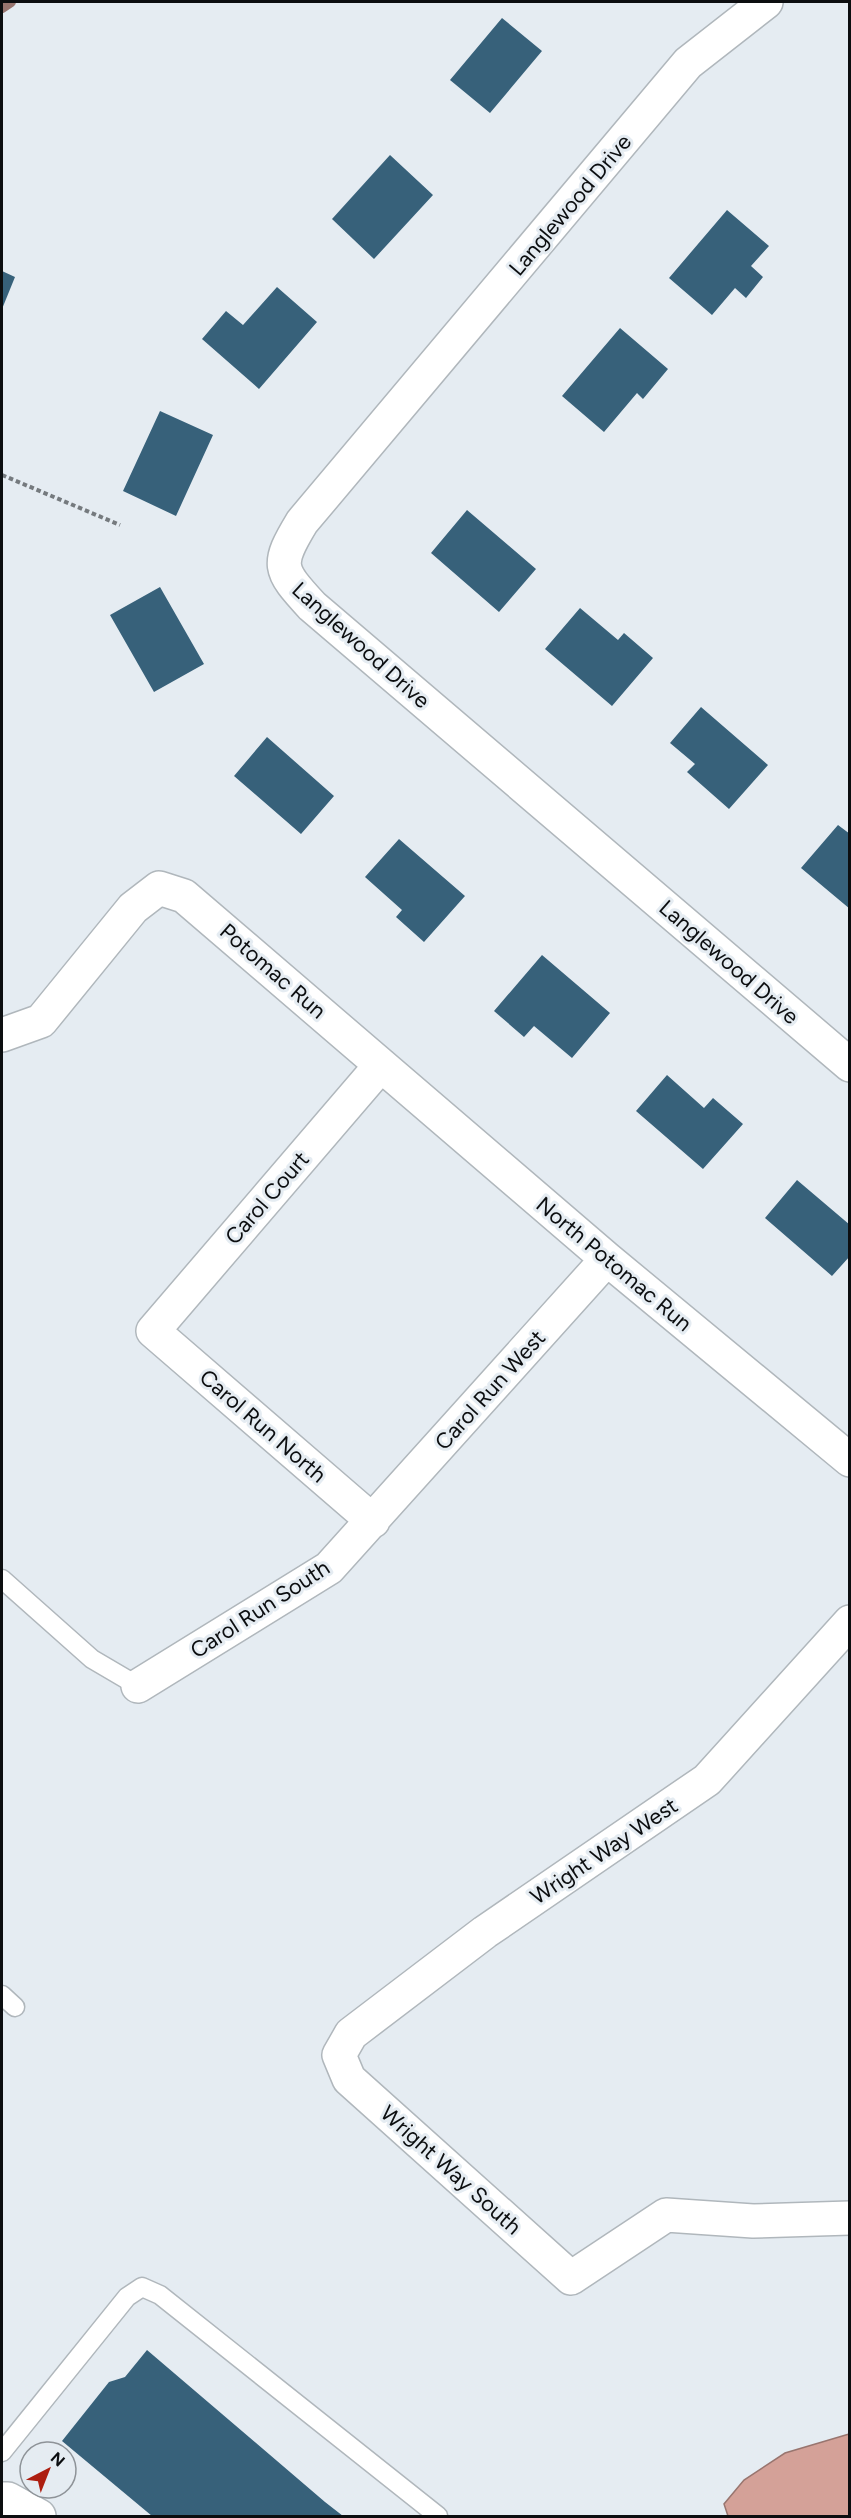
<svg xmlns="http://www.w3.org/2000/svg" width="851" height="2518" font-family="Figtree,sans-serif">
<rect width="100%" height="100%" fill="#e5ecf2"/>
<path fill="#d4a198" stroke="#98756f" stroke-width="1.5" d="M 849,2434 L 849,2516 L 728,2516 L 724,2504 L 744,2480 L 785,2453 Z"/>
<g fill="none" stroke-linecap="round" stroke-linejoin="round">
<path stroke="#98756f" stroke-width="10" d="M 2,8 L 11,2"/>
</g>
<path fill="#37617a" d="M 502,18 L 542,51 L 490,113 L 450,80 Z
M 390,155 L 433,195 L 374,259 L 332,219 Z
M 727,210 L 769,246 L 751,266 L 763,277 L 746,298 L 735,288 L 712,315 L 669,278 Z
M 2,271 L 15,277 L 2,309 Z
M 277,287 L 317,322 L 259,389 L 202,339 L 226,311 L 243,325 Z
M 620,328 L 668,369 L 643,399 L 637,393 L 604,432 L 562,396 Z
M 160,411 L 213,435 L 176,516 L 123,491 Z
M 467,510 L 536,569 L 499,612 L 431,553 Z
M 160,587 L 204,664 L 154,692 L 110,615 Z
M 580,608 L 618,640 L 624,633 L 653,658 L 612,706 L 545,649 Z
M 701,707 L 768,765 L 729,809 L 687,772 L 695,764 L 670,743 Z
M 267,737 L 334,796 L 301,834 L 234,776 Z
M 838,825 L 850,834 L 850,909 L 801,868 Z
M 399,839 L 465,896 L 424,942 L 396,917 L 402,910 L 365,877 Z
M 542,955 L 610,1013 L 572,1058 L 534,1026 L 524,1037 L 494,1011 Z
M 667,1075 L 704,1108 L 713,1098 L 743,1124 L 703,1169 L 636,1111 Z
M 797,1180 L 850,1225 L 850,1256 L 832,1276 L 765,1218 Z
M 147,2350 L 325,2502 L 343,2516 L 152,2516 L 62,2441 L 109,2382 L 125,2377 Z"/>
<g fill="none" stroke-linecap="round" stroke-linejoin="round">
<defs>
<path id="service" d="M 2,1579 L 92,1659 L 138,1686
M 2,1995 L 15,2007
M 2,2452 L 127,2297 L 142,2287 L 160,2295 L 438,2516"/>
<path id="minor" d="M 766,2 L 688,63 L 302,522 C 276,565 278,569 312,606 L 850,1065
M 2,1035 L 41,1021 L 133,908 L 159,888 L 184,896 L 607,1259 L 850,1460
M 373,1521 L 153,1331 L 381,1065
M 850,1622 L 707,1780 L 485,1932 L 351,2034 L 339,2055 L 349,2079 L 571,2278 L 666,2215 L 753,2221 L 850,2218
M 138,1686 L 329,1568 L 607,1259
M 2,2499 L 8,2499 L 39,2516"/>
</defs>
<use href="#service" stroke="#b0b7bc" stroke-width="21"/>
<use href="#minor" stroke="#b0b7bc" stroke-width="36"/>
<path stroke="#757a7e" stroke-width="4" stroke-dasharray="4.5 3" stroke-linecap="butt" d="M 2,475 L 120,525"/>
<use href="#service" stroke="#fff" stroke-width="18"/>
<use href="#minor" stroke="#fff" stroke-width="33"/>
</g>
<g text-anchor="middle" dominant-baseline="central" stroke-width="6" stroke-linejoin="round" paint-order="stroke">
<g font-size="22" fill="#0c0e10" stroke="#e5ecf2">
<text transform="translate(570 205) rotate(-50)">Langlewood Drive</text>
<text transform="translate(361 645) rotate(42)">Langlewood Drive</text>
<text transform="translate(729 962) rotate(41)">Langlewood Drive</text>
<text transform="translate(273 971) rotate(41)">Potomac Run</text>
<text transform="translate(267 1198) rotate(-49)">Carol Court</text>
<text transform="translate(614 1264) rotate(40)">North Potomac Run</text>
<text transform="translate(490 1390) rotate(-48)">Carol Run West</text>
<text transform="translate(263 1426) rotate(41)">Carol Run North</text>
<text transform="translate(260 1609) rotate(-33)">Carol Run South</text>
<text transform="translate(604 1851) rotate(-34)">Wright Way West</text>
<text transform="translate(451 2170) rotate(42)">Wright Way South</text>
</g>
</g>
<rect width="851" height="2518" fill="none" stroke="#0c0e10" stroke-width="6"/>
<g transform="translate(48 2470) rotate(42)"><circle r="28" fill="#e5ecf2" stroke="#8e9398" stroke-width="1.5"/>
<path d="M0-4.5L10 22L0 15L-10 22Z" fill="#ad1e10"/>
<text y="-9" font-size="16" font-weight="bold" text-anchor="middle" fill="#0c0e10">N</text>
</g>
</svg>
